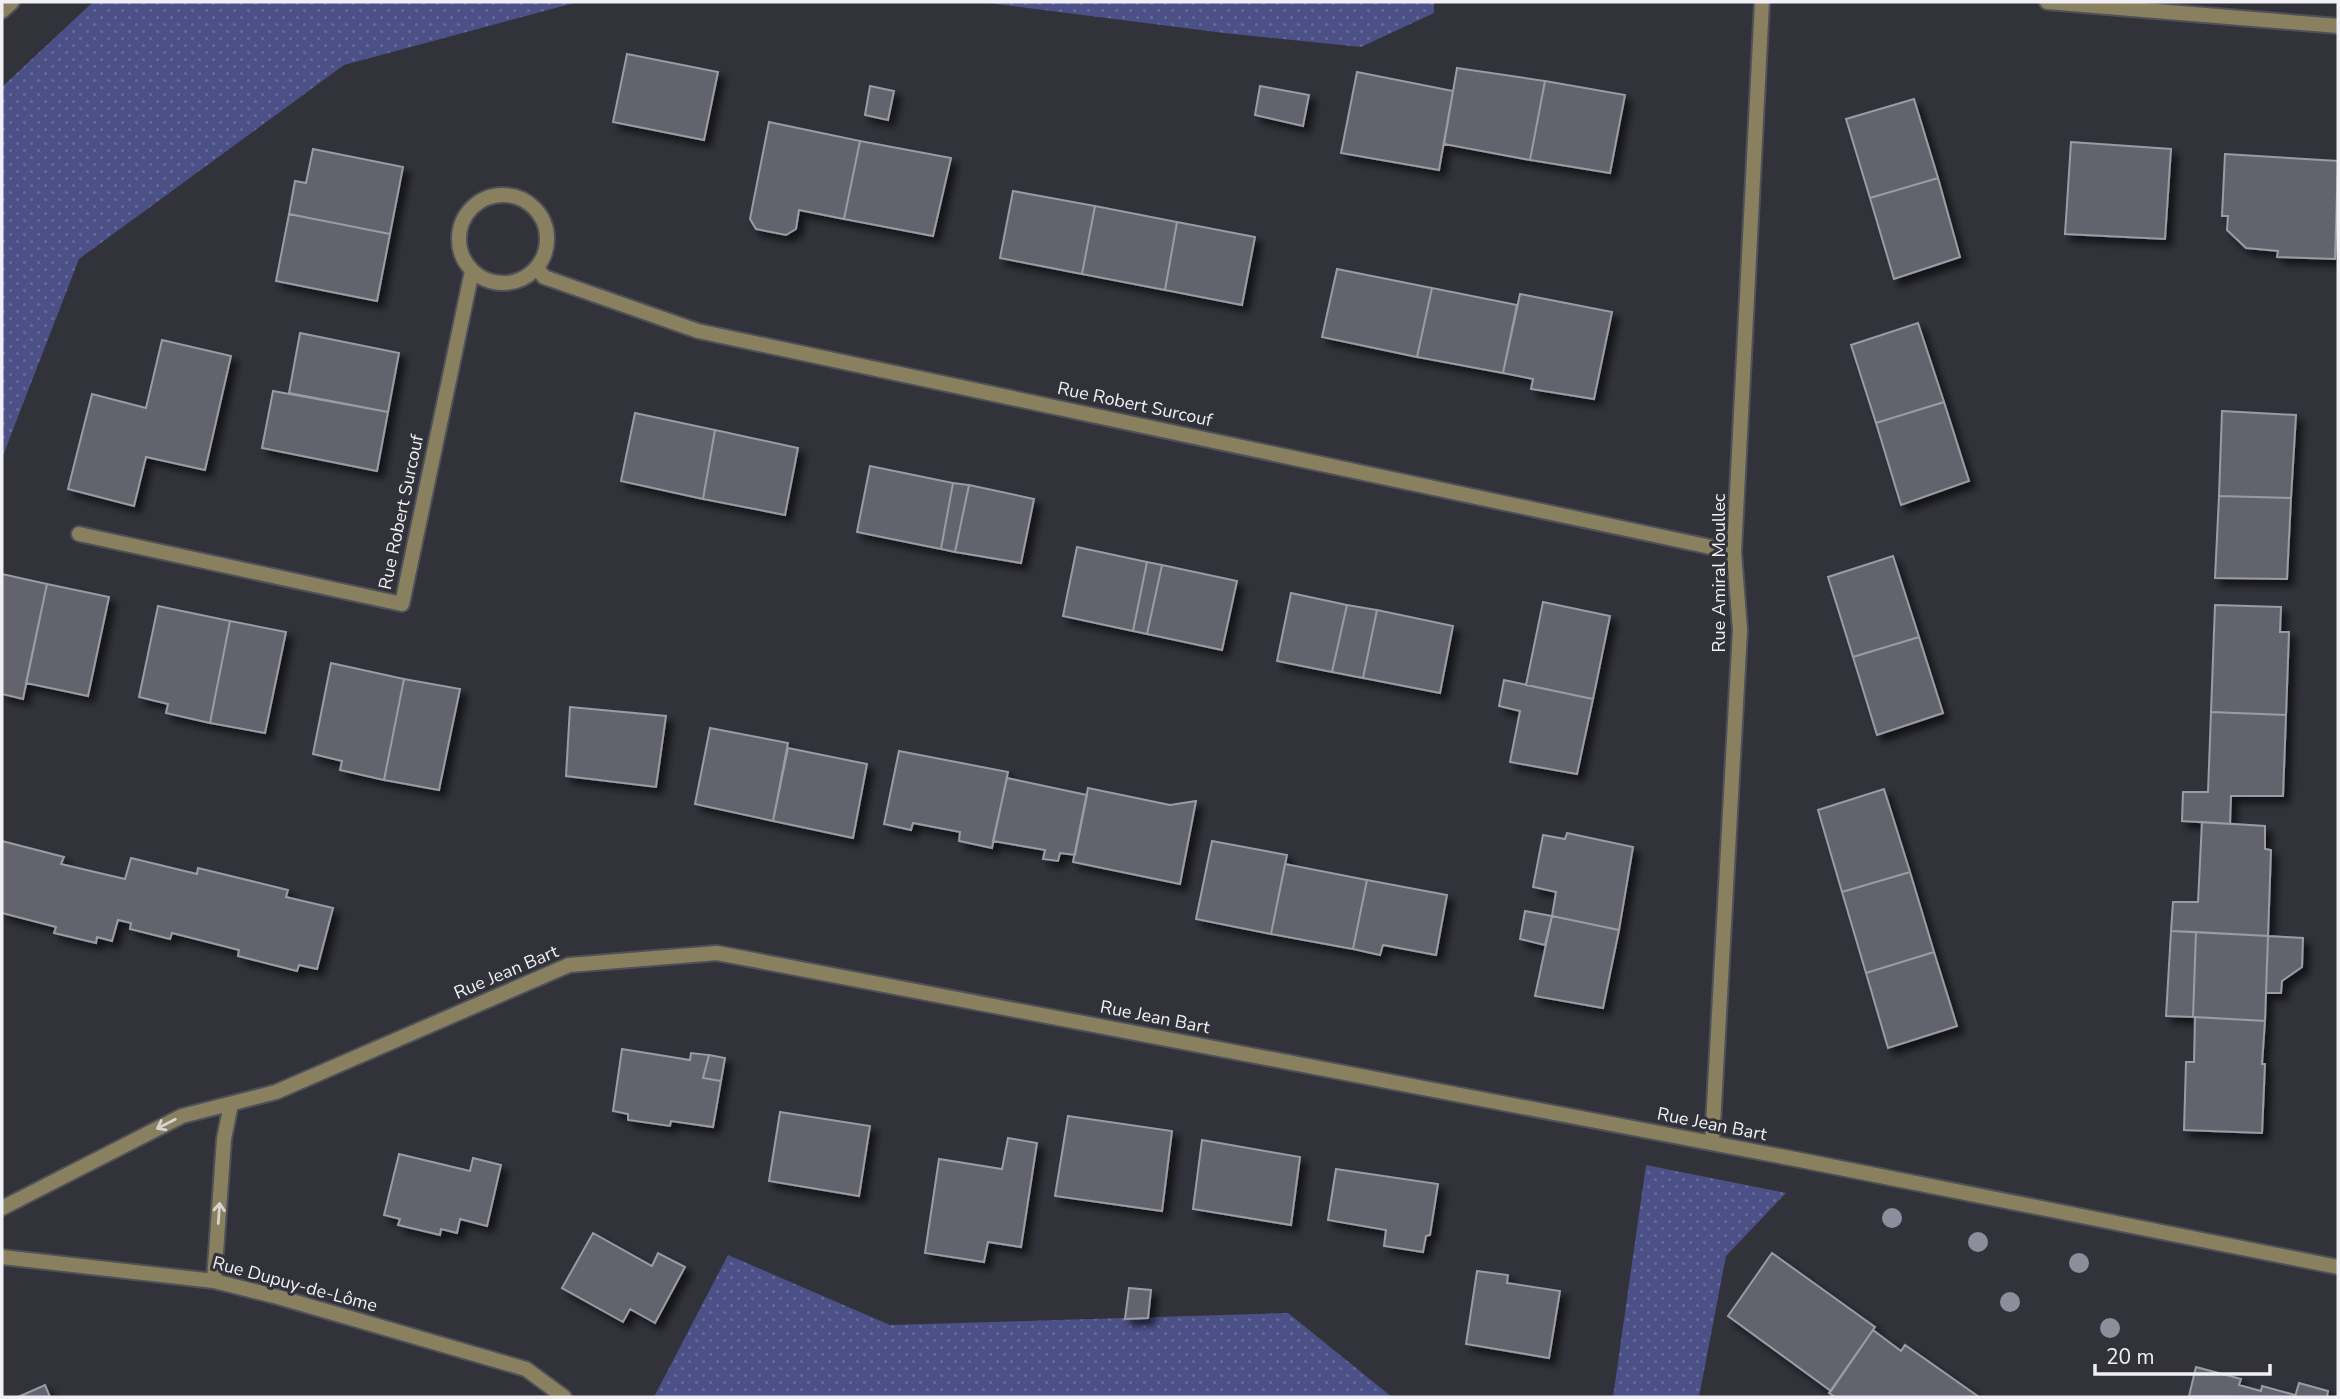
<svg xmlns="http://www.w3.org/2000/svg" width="2340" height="1399" font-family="'Nunito Sans',sans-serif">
<defs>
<pattern id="grass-dots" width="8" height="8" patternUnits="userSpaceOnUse" patternTransform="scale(1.75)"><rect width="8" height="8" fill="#4b5087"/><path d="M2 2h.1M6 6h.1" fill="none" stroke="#656a99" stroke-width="1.8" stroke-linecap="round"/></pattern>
<filter id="shadow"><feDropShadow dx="6" dy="6" stdDeviation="3.5" flood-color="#0009"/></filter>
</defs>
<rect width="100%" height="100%" fill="#31323a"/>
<path fill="url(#grass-dots)" d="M 93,2 L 578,2 L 344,65 L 79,259 L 2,458 L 2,87 Z
M 981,2 L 1434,2 L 1434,13 L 1361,47 L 1224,33 Z
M 1646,1165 L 1786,1193 L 1726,1256 L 1699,1397 L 1613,1397 Z
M 728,1255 L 890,1325 L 1288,1313 L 1392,1397 L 654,1397 Z"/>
<path fill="#63646d" stroke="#9a9ba4" stroke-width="2" filter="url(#shadow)" d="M 627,54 L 718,72 L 704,140 L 613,122 Z
M 1457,68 L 1545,81 L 1530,160 L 1444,144 Z
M 1357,72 L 1453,91 L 1439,170 L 1341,153 Z
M 1545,81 L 1625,95 L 1610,173 L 1530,160 Z
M 870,86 L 894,91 L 888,120 L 865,115 Z
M 1260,86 L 1309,95 L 1303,126 L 1255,115 Z
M 1914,99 L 1938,178 L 1870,198 L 1846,119 Z
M 769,122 L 860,141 L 844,219 L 799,210 L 796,229 L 786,235 L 756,229 L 750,219 Z
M 860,141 L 951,158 L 933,236 L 844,219 Z
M 2071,142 L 2171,149 L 2165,239 L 2065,234 Z
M 313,149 L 403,167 L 390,234 L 289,214 L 295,181 L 306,183 Z
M 2225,154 L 2338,161 L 2335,259 L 2277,257 L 2278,251 L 2246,248 L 2227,230 L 2228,216 L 2222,216 Z
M 1938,178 L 1960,257 L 1894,279 L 1870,198 Z
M 1013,191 L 1095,206 L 1082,274 L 1000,258 Z
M 1095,206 L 1177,222 L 1165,290 L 1082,274 Z
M 289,214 L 390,234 L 377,301 L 276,281 Z
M 1177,222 L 1255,237 L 1242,305 L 1165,290 Z
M 1337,269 L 1432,288 L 1417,357 L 1322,337 Z
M 1432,288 L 1517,305 L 1503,373 L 1417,357 Z
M 1520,294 L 1612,312 L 1594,399 L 1531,389 L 1533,379 L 1503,373 Z
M 1918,323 L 1944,402 L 1876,423 L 1851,345 Z
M 300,333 L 399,353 L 388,412 L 289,393 Z
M 162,340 L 231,356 L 205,470 L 146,457 L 134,506 L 68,489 L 92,394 L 146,408 Z
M 273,391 L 388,412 L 377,471 L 262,448 Z
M 1944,402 L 1969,481 L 1901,505 L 1876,423 Z
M 2222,411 L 2296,415 L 2291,498 L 2219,496 Z
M 635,413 L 715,430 L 703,499 L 621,481 Z
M 715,430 L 798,448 L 785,515 L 703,499 Z
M 870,466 L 953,483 L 941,549 L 857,532 Z
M 953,483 L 969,485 L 955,552 L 941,549 Z
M 969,485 L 1034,499 L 1021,563 L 955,552 Z
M 2219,496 L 2291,498 L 2287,579 L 2215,578 Z
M 1077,547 L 1147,562 L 1133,631 L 1063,616 Z
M 1893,556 L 1919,637 L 1853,657 L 1828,577 Z
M 1147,562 L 1162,565 L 1147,634 L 1133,631 Z
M 1162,565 L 1237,581 L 1222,650 L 1147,634 Z
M 2,574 L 47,584 L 23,699 L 2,694 Z
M 47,584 L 109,597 L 88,696 L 26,683 Z
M 1291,593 L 1347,605 L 1332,672 L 1277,661 Z
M 1543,602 L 1610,616 L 1593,699 L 1526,685 Z
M 1347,605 L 1377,610 L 1363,678 L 1332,672 Z
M 2215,605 L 2281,607 L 2280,632 L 2289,632 L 2286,715 L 2211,712 Z
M 158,606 L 230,621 L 210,723 L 166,713 L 168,704 L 139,697 Z
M 1377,610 L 1453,626 L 1440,693 L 1363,678 Z
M 230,621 L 286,632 L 265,733 L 210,723 Z
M 1919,637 L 1943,713 L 1877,735 L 1853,657 Z
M 331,663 L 404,679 L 384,780 L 340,770 L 342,761 L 313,754 Z
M 404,679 L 460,689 L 439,790 L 384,780 Z
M 1504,680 L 1593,699 L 1577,774 L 1510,762 L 1520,711 L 1499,706 Z
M 570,707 L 666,716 L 656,787 L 566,776 Z
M 2211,712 L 2286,715 L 2283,796 L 2231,796 L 2230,824 L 2182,821 L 2183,792 L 2208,792 Z
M 710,728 L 788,743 L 773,821 L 695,804 Z
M 788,748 L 867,764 L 853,838 L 773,821 Z
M 899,751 L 1008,772 L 992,848 L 959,841 L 960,832 L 913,823 L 911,830 L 884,824 Z
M 1007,778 L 1087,795 L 1075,855 L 1060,853 L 1058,861 L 1043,859 L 1045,850 L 993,841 Z
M 1088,788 L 1170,805 L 1196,801 L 1180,884 L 1073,862 Z
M 1884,789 L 1910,872 L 1842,892 L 1818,810 Z
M 2202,822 L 2265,826 L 2265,849 L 2271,850 L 2268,936 L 2171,931 L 2173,902 L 2198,902 Z
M 1567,833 L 1633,847 L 1619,930 L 1552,916 L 1556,892 L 1533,887 L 1543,835 L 1565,839 Z
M 2,841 L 64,857 L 61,864 L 125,879 L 131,858 L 197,874 L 198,868 L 288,890 L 286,897 L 333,908 L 317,969 L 299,965 L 297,971 L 238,956 L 239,950 L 172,933 L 170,939 L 130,929 L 131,923 L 118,920 L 112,941 L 97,937 L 96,943 L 54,933 L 56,927 L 2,913 Z
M 1212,841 L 1287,855 L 1271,934 L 1196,919 Z
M 1285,864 L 1367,880 L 1353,949 L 1271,934 Z
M 1910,872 L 1934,952 L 1866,973 L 1842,892 Z
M 1367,880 L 1447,895 L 1436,955 L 1383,945 L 1380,955 L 1353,949 Z
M 1525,911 L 1552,916 L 1545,945 L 1520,939 Z
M 1552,916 L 1619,930 L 1603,1008 L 1535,996 Z
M 2171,931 L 2196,932 L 2193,1017 L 2166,1016 Z
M 2196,932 L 2268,936 L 2265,1021 L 2193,1017 Z
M 2268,936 L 2303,938 L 2302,967 L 2282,981 L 2281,993 L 2266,993 Z
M 1934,952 L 1957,1026 L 1888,1048 L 1866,973 Z
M 2195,1017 L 2265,1021 L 2262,1064 L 2265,1064 L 2262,1133 L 2184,1130 L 2186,1062 L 2194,1062 Z
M 622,1049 L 690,1060 L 691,1053 L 709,1055 L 703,1078 L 721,1081 L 713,1127 L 671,1121 L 670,1126 L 628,1120 L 628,1114 L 613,1111 Z
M 709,1055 L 725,1058 L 721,1081 L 703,1078 Z
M 780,1112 L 870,1126 L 859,1196 L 769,1181 Z
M 1068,1116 L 1172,1131 L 1162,1211 L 1055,1196 Z
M 1008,1138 L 1037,1143 L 1021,1247 L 988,1242 L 984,1262 L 925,1253 L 939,1159 L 1002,1169 Z
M 1202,1140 L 1300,1157 L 1291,1225 L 1193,1209 Z
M 399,1154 L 470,1171 L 473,1158 L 501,1165 L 487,1226 L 460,1219 L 457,1233 L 441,1229 L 440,1235 L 398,1225 L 400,1219 L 384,1215 Z
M 1336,1169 L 1438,1184 L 1430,1235 L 1426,1236 L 1423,1252 L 1384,1246 L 1386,1230 L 1328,1220 Z
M 593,1233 L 652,1266 L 658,1253 L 685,1267 L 655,1323 L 630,1309 L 623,1322 L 562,1288 Z
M 1772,1253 L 1875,1327 L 1831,1391 L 1728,1316 Z
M 1477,1271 L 1508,1275 L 1507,1283 L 1560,1291 L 1549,1358 L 1466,1344 Z
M 1129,1288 L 1151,1290 L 1148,1318 L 1125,1319 Z
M 1873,1330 L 1901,1351 L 1905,1345 L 1979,1397 L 1835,1397 L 1829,1393 Z
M 2196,1367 L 2241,1379 L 2239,1385 L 2261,1391 L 2262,1386 L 2295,1395 L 2295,1397 L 2189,1396 Z
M 2299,1383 L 2328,1391 L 2327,1397 L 2295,1397 Z
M 45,1385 L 50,1397 L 18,1397 Z"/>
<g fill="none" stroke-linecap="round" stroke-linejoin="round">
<defs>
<path id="minor" d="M 2047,2 L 2338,26
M459 239a44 44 0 1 1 88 0a44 44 0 1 1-88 0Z
M 537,268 L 544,277 L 698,331 L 1734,552
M 79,534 L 402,604 L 472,271
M 1712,1143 L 1740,630 L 1734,552 L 1762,2
M 2,1208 L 182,1116 L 276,1092 L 569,965 L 717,953 L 1795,1159 L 2338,1267
M 2,1257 L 214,1281 L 278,1297 L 526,1369 L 564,1397
M 214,1281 L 224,1139 L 231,1104"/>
<path id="tertiary" d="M 2,11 L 12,2"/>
</defs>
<use href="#minor" stroke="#505058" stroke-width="18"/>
<use href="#tertiary" stroke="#505058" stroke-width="18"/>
<use href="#minor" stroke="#89805f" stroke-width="14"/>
<use href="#tertiary" stroke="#89805f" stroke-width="14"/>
</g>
<g fill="#8c8e9c">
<circle cx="1892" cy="1218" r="10"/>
<circle cx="1978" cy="1242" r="10"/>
<circle cx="2079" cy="1263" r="10"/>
<circle cx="2010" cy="1302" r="10"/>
<circle cx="2110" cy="1328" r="10"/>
</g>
<defs><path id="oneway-shaft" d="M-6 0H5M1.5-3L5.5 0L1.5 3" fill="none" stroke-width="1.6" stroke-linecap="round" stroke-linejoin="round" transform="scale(1.75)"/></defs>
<g stroke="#d6d4d0">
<use href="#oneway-shaft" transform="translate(166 1124) rotate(153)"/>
<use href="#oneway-shaft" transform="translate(219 1213) rotate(-86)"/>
</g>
<g text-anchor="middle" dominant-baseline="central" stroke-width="6" stroke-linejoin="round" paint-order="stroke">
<g font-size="18" fill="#f0f0f5" stroke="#31323a">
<text transform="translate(1135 404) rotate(12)">Rue Robert Surcouf</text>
<text transform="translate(401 512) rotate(-78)">Rue Robert Surcouf</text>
<text transform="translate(1719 573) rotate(-90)">Rue Amiral Moullec</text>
<text transform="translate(506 972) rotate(-23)">Rue Jean Bart</text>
<text transform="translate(1155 1017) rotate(11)">Rue Jean Bart</text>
<text transform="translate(1712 1124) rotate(11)">Rue Jean Bart</text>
<text transform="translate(295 1284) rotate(15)">Rue Dupuy-de-Lôme</text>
</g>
</g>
<rect width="2340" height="1399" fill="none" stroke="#f0f0f5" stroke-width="7"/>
<path d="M2095 1364v10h175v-10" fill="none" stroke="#f0f0f5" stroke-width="3.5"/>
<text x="2106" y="1364" font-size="21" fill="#f0f0f5" stroke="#31323a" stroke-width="5" paint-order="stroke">20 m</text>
</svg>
